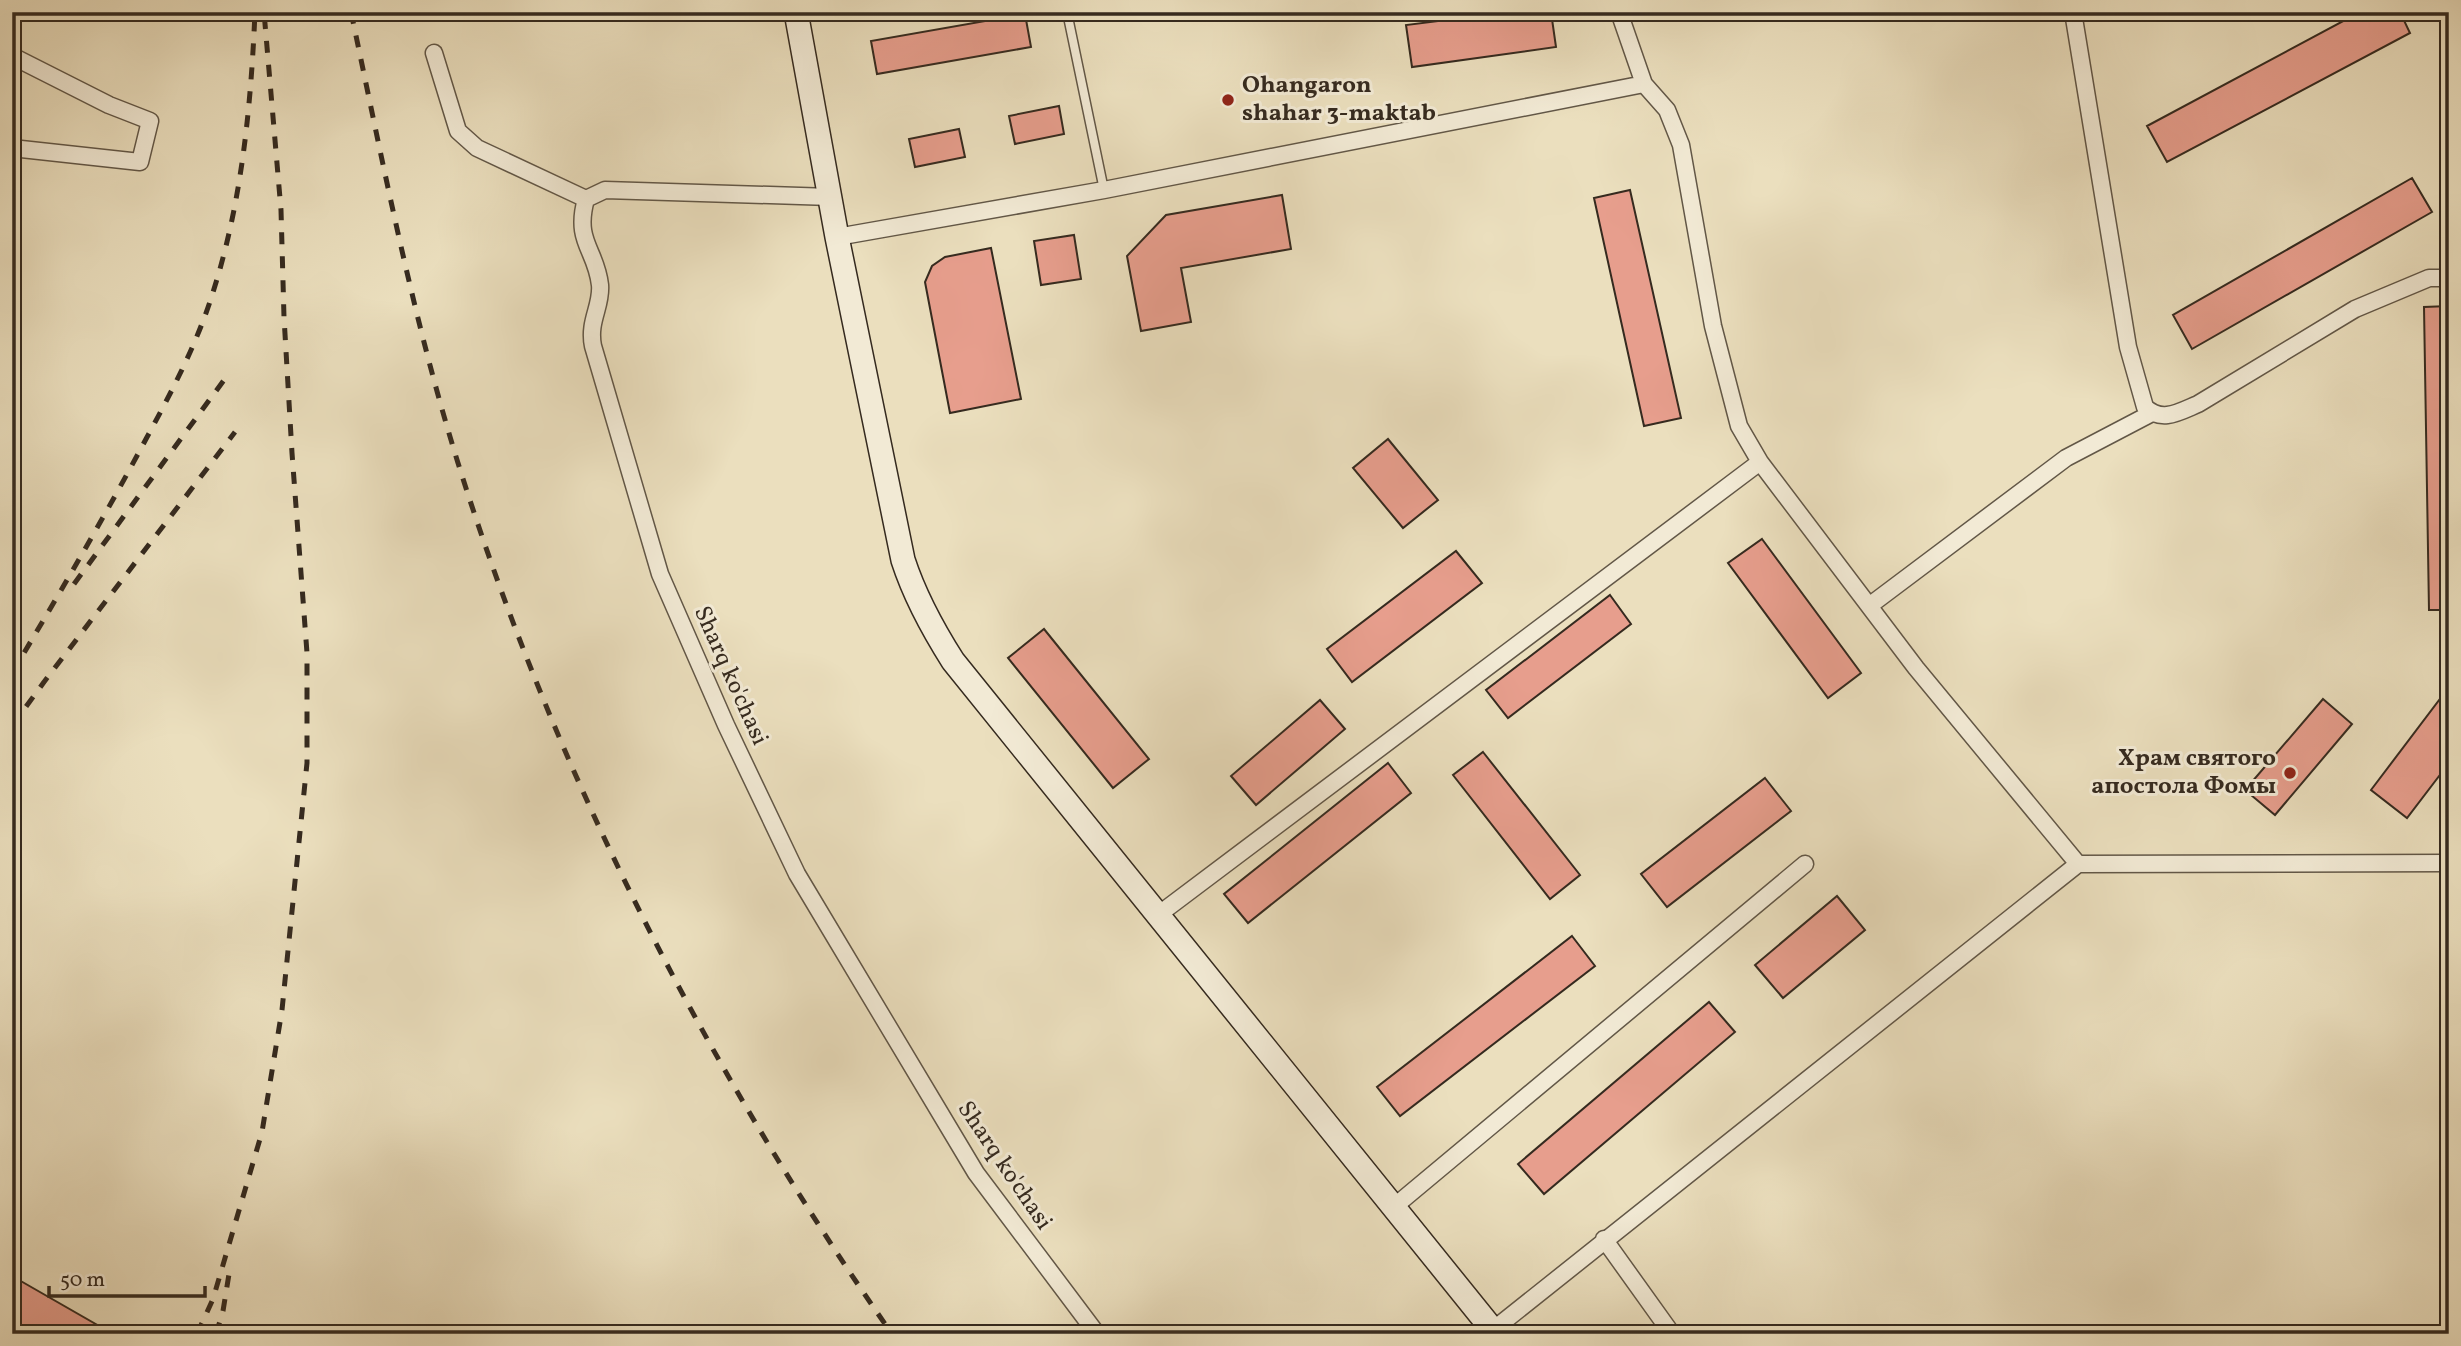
<svg xmlns="http://www.w3.org/2000/svg" width="2461" height="1346" font-family="Vollkorn,serif">
<rect width="100%" height="100%" fill="#ebdfbe"/>
<filter id="stains"><feTurbulence type="fractalNoise" baseFrequency=".00286" numOctaves="4"/><feColorMatrix values="0 0 0 0 .2 0 0 0 0 .09 0 0 0 0 .02 0 0 0 .5 -.17"/></filter>
<radialGradient id="worn" r=".72"><stop offset=".6" stop-color="#630" stop-opacity="0"/><stop offset="1" stop-color="#630" stop-opacity=".3"/></radialGradient>
<path fill="#e79e8d" stroke="#352a1f" stroke-width="2" d="M 1454,12 L 1485,12 L 1485,15 L 1503,12 L 1551,12 L 1556,47 L 1412,67 L 1406,25 L 1455,19 Z
M 2360,12 L 2400,12 L 2410,33 L 2167,162 L 2147,126 Z
M 1025,14 L 1031,47 L 877,74 L 871,41 Z
M 1059,106 L 1064,134 L 1015,144 L 1009,116 Z
M 959,129 L 965,157 L 915,167 L 909,139 Z
M 2412,178 L 2432,212 L 2192,349 L 2173,315 Z
M 1630,190 L 1681,418 L 1644,426 L 1594,198 Z
M 1282,195 L 1291,249 L 1181,268 L 1191,322 L 1141,331 L 1127,256 L 1166,215 Z
M 1074,235 L 1081,279 L 1041,285 L 1034,241 Z
M 991,248 L 1021,399 L 950,413 L 925,282 L 932,266 L 945,257 Z
M 2449,306 L 2449,610 L 2429,610 L 2424,307 Z
M 1388,439 L 1438,500 L 1403,528 L 1353,468 Z
M 1762,539 L 1861,673 L 1828,698 L 1728,563 Z
M 1456,551 L 1482,583 L 1352,682 L 1327,649 Z
M 1610,595 L 1631,624 L 1508,718 L 1486,690 Z
M 1044,629 L 1149,759 L 1113,788 L 1008,658 Z
M 2449,687 L 2449,763 L 2407,818 L 2371,790 Z
M 2323,699 L 2352,724 L 2275,815 L 2245,790 Z
M 1320,700 L 1345,729 L 1256,805 L 1231,776 Z
M 1483,752 L 1580,875 L 1550,899 L 1453,775 Z
M 1388,763 L 1411,793 L 1248,923 L 1224,894 Z
M 1765,778 L 1791,811 L 1667,907 L 1641,874 Z
M 1837,896 L 1865,930 L 1783,998 L 1755,965 Z
M 1572,936 L 1595,966 L 1400,1116 L 1377,1087 Z
M 1709,1002 L 1735,1032 L 1544,1194 L 1518,1164 Z
M 12,1276 L 113,1334 L 12,1334 Z"/>
<g fill="none" stroke-linecap="round" stroke-linejoin="round">
<defs>
<path id="lane" d="M 1067,12 L 1104,190"/>
<path id="street" d="M 1619,12 L 1644,84 L 1667,110 L 1681,145 L 1713,326 L 1739,426 L 1760,462 L 1916,668 L 2078,864
M 2073,12 L 2128,347 L 2145,407 C 2162,423 2179,412 2198,404 L 2355,309 L 2429,278 L 2449,278
M 434,53 L 458,131 L 477,148 L 586,199
M 12,56 L 109,105 L 150,121 L 140,162 L 12,148
M 831,197 L 605,190 L 586,199 C 574,242 596,249 600,285 C 602,306 588,321 593,346 L 660,574 L 726,725 L 797,874 L 976,1173 L 1097,1334
M 837,237 L 1104,190 L 1644,84
M 1869,606 L 2066,458 L 2152,413
M 1158,915 L 1760,462
M 1395,1206 L 1805,864
M 1604,1239 L 1672,1334
M 1493,1330 L 2078,864 L 2449,863"/>
<path id="secondary" d="M 796,12 L 837,237 L 903,560 C 915,597 932,628 953,661 L 1496,1334"/>
</defs>
<use href="#lane" stroke="#625747" stroke-width="11"/>
<use href="#street" stroke="#625747" stroke-width="19"/>
<use href="#secondary" stroke="#352a1f" stroke-width="26"/>
<use href="#lane" stroke="#f2ead5" stroke-width="8"/>
<use href="#street" stroke="#f2ead5" stroke-width="16"/>
<use href="#secondary" stroke="#f2ead5" stroke-width="23"/>
<path stroke="#352a1f" stroke-width="5" stroke-dasharray="12 12" stroke-linecap="butt" d="M 351,12 C 383,163 412,315 458,463 C 555,773 706,1068 892,1334
M 74,584 L 227,376
M 12,673 C 58,596 104,518 146,439 C 172,391 198,342 214,289 C 242,200 251,105 255,12
M 12,726 L 44,682 L 235,432
M 197,1334 L 213,1299 L 262,1132 L 282,1010 L 307,763 L 307,653 L 292,453 L 284,317 L 281,210 L 264,12
M 216,1334 L 223,1311 L 229,1274"/>
</g>
<g fill="#8f2418" stroke="#f2ead5" stroke-width="2.5">
<circle cx="1228" cy="100" r="7"/>
<circle cx="2290" cy="773" r="7"/>
</g>
<g text-anchor="middle" dominant-baseline="central" stroke-width="6" stroke-linejoin="round" paint-order="stroke">
<g font-size="24" font-weight="bold" fill="#352a1f" stroke="#f2ead5" text-anchor="start">
<text x="1242" y="86">Ohangaron<tspan x="1242" dy="28">shahar 3-maktab</tspan></text>
<text x="2276" y="759" text-anchor="end">Храм святого<tspan x="2276" dy="28">апостола Фомы</tspan></text>
</g>
<g font-size="24" fill="#352a1f" stroke="#f2ead5">
<text transform="translate(730 676) rotate(66)">Sharq ko'chasi</text>
<text transform="translate(1004 1166) rotate(56)">Sharq ko'chasi</text>
</g>
</g>
<rect width="2461" height="1346" fill="none" stroke="#ebdfbe" stroke-width="42"/>
<rect x="14" y="14" width="2433" height="1318" fill="none" stroke="#352a1f" stroke-width="3.5"/>
<rect x="21" y="21" width="2419" height="1304" fill="none" stroke="#352a1f" stroke-width="2"/>
<path d="M49 1286v10h156v-10" fill="none" stroke="#352a1f" stroke-width="3.5"/>
<text x="60" y="1286" font-size="21" fill="#352a1f" stroke="#f2ead5" stroke-width="5" paint-order="stroke">50 m</text>
<rect width="100%" height="100%" filter="url(#stains)"/>
<rect width="100%" height="100%" fill="url(#worn)"/>
</svg>
